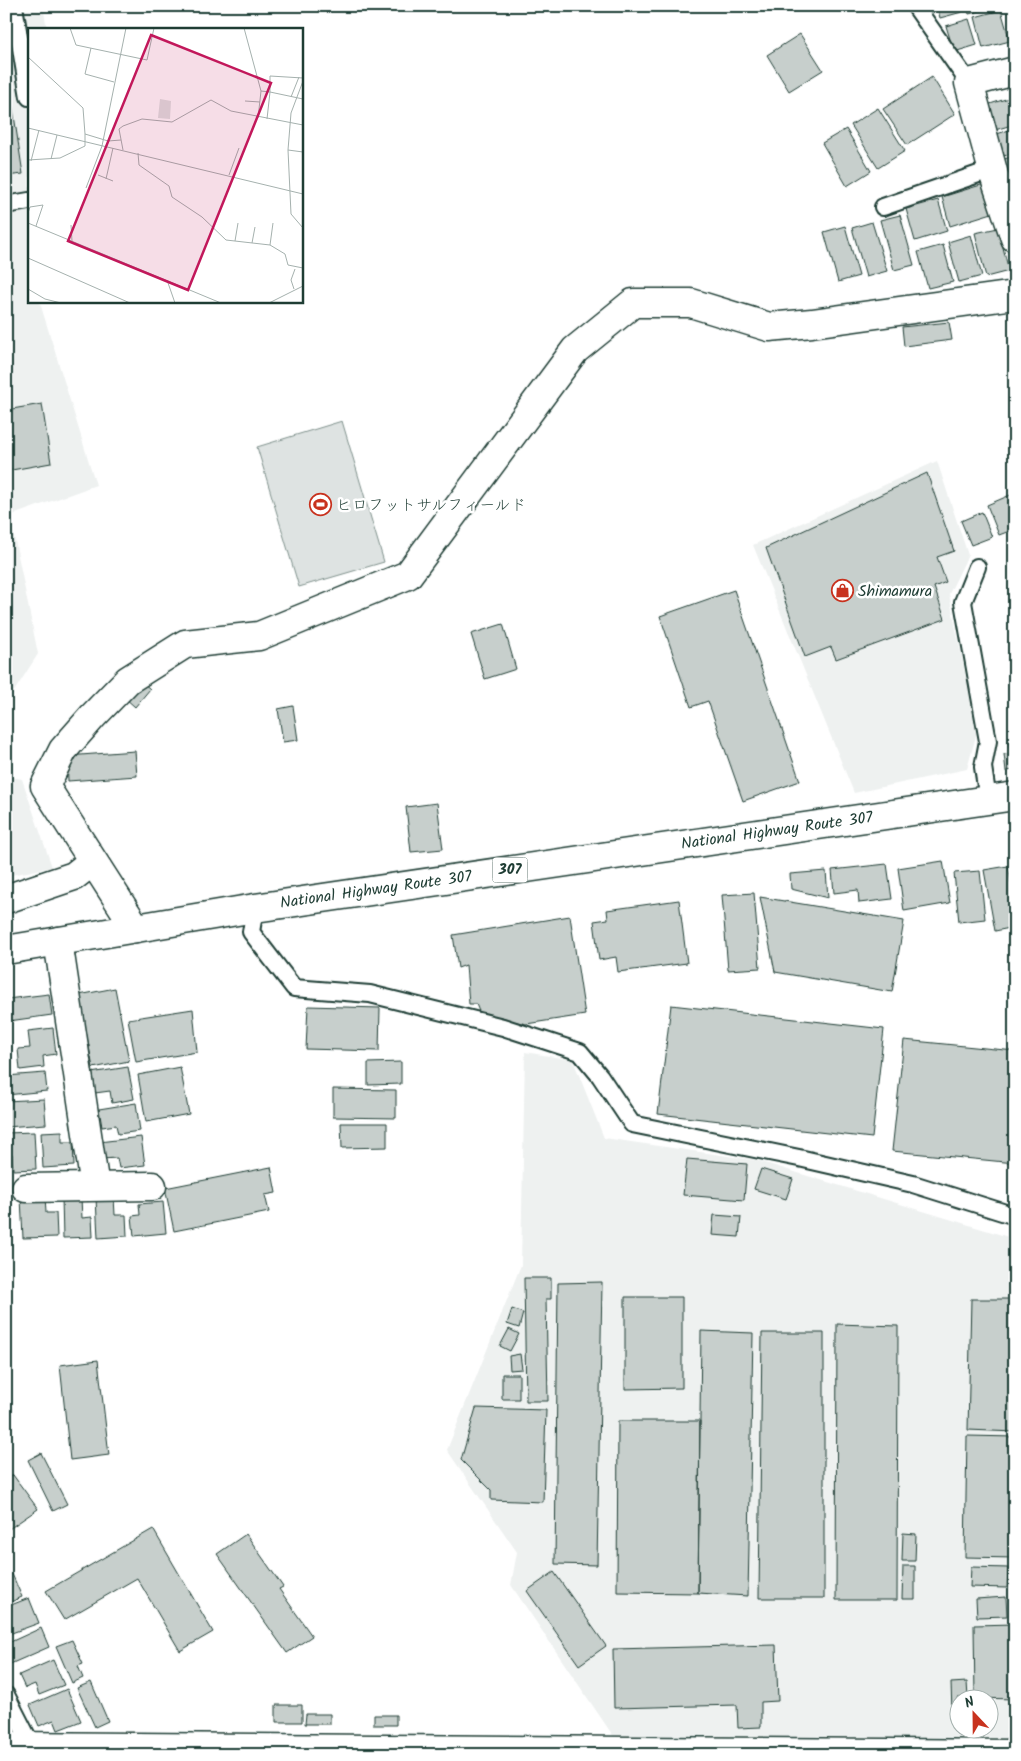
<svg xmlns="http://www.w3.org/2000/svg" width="1021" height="1761" font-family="Kalam,'Klee One',sans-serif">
<rect width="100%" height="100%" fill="#fff"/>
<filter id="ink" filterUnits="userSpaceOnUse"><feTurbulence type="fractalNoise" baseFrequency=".02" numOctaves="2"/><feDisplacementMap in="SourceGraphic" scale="10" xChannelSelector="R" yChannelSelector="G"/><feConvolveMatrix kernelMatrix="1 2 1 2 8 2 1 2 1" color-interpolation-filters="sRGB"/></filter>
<g filter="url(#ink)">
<path fill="#eef1f0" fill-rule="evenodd" d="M 6,6 L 43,6 L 47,29 L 29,29 L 29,301 L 44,301 L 40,303 L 96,485 L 10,516 L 38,654 L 6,704 Z
M 937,461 L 968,555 L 949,594 L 977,732 L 967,769 L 854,793 L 753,545 Z
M 6,776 L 22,779 L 52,867 L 6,876 Z
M 525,1052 L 573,1060 L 604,1138 L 755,1160 L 1015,1239 L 1015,1740 L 616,1740 L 511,1585 L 517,1552 L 447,1450 L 521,1265 ZM 958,1698 L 988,1698 L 988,1728 L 958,1728 Z"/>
<path fill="#dee3e2" stroke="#7e908b" d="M 342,421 L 384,562 L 299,587 L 257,447 Z"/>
<path fill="#c7cfcc" stroke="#1f3d34" d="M 937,6 L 961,6 L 962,12 L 940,18 Z
M 967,6 L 999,6 L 969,14 Z
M 1001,10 L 1010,41 L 983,48 L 975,17 Z
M 969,19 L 977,45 L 954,52 L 946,26 Z
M 800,34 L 823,70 L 789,91 L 767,55 Z
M 6,63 L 23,174 L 6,176 Z
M 932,77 L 955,114 L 907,145 L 883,109 Z
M 1015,96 L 1015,124 L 995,130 L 987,105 Z
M 878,108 L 905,151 L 878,168 L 851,125 Z
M 1015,128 L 1015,152 L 1004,156 L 997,134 Z
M 846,129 L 871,171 L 847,186 L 822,143 Z
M 1015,156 L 1015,183 L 1012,184 L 1004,159 Z
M 984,184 L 992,213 L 950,226 L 942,197 Z
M 938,200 L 947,231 L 915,241 L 906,209 Z
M 900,215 L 914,265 L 894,270 L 880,220 Z
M 872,222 L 887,271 L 866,277 L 852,228 Z
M 845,226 L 859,276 L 838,282 L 824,232 Z
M 998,228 L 1009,271 L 986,277 L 975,233 Z
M 971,235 L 982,276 L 959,282 L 948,242 Z
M 943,245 L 953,282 L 928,288 L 918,252 Z
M 949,322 L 952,340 L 904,346 L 902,327 Z
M 42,404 L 51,463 L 6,471 L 6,410 Z
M 927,473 L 954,551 L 937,557 L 946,582 L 934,587 L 945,619 L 836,659 L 831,647 L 805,657 L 766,548 Z
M 1015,493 L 1015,529 L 999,535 L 987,505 Z
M 982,512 L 992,537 L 971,545 L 961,521 Z
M 734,590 L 800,781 L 743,801 L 708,701 L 691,707 L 660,616 Z
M 503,624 L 516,669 L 485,679 L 471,634 Z
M 141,681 L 150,689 L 135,707 L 125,698 Z
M 293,706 L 298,740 L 283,742 L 278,709 Z
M 1015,740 L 1015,770 L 1006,771 L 1004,754 L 1010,753 L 1008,741 Z
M 135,751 L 137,776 L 68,781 L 67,756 Z
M 437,803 L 443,849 L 411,852 L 406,807 Z
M 943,861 L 950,903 L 904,911 L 898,868 Z
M 887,864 L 892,899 L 859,903 L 858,890 L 834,893 L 832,870 Z
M 1008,866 L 1015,903 L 1015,927 L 995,931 L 984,870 Z
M 826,871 L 828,898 L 791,889 L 790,874 Z
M 980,871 L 985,919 L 959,922 L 954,873 Z
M 754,893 L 760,968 L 728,970 L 722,895 Z
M 760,897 L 904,921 L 892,992 L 775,972 Z
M 679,900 L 687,963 L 618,972 L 616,957 L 599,960 L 594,921 L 608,919 L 607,910 Z
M 570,916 L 585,1015 L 526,1024 L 480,1014 L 476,1004 L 469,1004 L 466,965 L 458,968 L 453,935 Z
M 115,988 L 129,1061 L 93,1068 L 79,995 Z
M 49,994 L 52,1015 L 9,1021 L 7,999 Z
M 671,1005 L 884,1029 L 872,1138 L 658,1114 Z
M 308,1006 L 380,1008 L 379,1051 L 306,1049 Z
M 193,1009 L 197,1052 L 136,1062 L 128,1019 Z
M 53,1028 L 56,1054 L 43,1056 L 44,1067 L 20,1070 L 18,1049 L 30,1048 L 28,1031 Z
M 904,1040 L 1015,1051 L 1015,1163 L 892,1151 Z
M 401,1062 L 401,1084 L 368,1085 L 368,1063 Z
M 128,1067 L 134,1099 L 112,1103 L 110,1091 L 95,1093 L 91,1073 Z
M 180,1067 L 189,1114 L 146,1122 L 138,1075 Z
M 45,1073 L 47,1091 L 6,1095 L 6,1076 Z
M 333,1089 L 396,1090 L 396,1118 L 333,1117 Z
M 44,1099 L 46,1124 L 6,1127 L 6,1101 Z
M 136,1103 L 140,1131 L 118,1134 L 116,1125 L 102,1127 L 99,1109 Z
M 341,1123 L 387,1123 L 387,1147 L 342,1148 Z
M 62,1131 L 62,1142 L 73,1142 L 74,1166 L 43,1168 L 41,1132 Z
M 34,1132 L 36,1169 L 13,1170 L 12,1154 L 6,1154 L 6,1133 Z
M 141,1137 L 145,1165 L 119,1168 L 117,1158 L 101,1159 L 99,1142 Z
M 687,1159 L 747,1164 L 744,1200 L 683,1195 Z
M 271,1167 L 276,1193 L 265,1195 L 269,1212 L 174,1231 L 165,1188 Z
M 761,1169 L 793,1179 L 786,1199 L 754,1189 Z
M 45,1196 L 46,1213 L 56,1213 L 57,1237 L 23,1238 L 21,1198 Z
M 114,1197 L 115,1215 L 126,1215 L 127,1236 L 98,1238 L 96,1198 Z
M 62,1198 L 81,1198 L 82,1218 L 92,1217 L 93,1237 L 63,1238 Z
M 163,1202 L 166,1233 L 134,1236 L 132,1216 L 140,1215 L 139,1204 Z
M 714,1215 L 741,1217 L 739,1237 L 712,1235 Z
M 524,1278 L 551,1278 L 551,1299 L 546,1299 L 548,1401 L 526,1401 Z
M 602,1282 L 597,1565 L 555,1564 L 558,1283 Z
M 625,1297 L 682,1297 L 682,1388 L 625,1389 Z
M 971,1299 L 1015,1299 L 1015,1432 L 968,1430 Z
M 512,1309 L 523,1313 L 519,1328 L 507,1324 Z
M 837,1324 L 898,1326 L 897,1600 L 836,1600 Z
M 509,1329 L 519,1334 L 510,1351 L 500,1346 Z
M 701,1331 L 753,1333 L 748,1596 L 698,1593 Z
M 762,1333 L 824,1333 L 824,1598 L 759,1598 Z
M 520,1354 L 522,1369 L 510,1370 L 509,1356 Z
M 98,1360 L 109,1455 L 70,1460 L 60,1365 Z
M 502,1374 L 519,1374 L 519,1399 L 502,1399 Z
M 476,1408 L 546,1410 L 543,1502 L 491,1500 L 491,1490 L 461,1460 Z
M 618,1421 L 700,1421 L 698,1593 L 617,1592 Z
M 967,1436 L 1015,1437 L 1015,1558 L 965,1557 Z
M 41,1453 L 67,1504 L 53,1511 L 28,1460 Z
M 13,1475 L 38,1509 L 6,1531 L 6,1480 Z
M 153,1529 L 213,1632 L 180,1651 L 137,1578 L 64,1620 L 46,1591 Z
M 903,1533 L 916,1534 L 915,1561 L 902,1561 Z
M 246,1534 L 283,1587 L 279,1589 L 312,1636 L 287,1653 L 217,1554 Z
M 903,1566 L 915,1566 L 915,1599 L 902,1599 Z
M 971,1567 L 1008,1568 L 1007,1588 L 970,1587 Z
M 554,1572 L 606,1646 L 579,1665 L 527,1591 Z
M 12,1574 L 22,1597 L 6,1604 L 6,1577 Z
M 1006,1597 L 1007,1616 L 977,1617 L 976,1599 Z
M 29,1598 L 39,1623 L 9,1634 L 6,1629 L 6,1607 Z
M 1015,1624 L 1015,1699 L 975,1698 L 974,1625 Z
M 41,1628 L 49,1647 L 8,1665 L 6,1662 L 6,1644 Z
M 72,1640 L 83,1664 L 78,1666 L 83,1678 L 72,1683 L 56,1646 Z
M 776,1645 L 778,1701 L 761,1702 L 761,1727 L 738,1728 L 737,1705 L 614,1708 L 613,1649 Z
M 53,1660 L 64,1685 L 39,1695 L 35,1684 L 25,1688 L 19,1675 Z
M 91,1682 L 108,1721 L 95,1727 L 77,1688 Z
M 967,1682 L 968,1698 L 958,1698 L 958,1712 L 952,1712 L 951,1683 Z
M 67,1689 L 81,1721 L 58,1730 L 54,1720 L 39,1726 L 30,1705 Z
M 276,1705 L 302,1705 L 302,1722 L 276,1722 Z
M 306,1714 L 330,1714 L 330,1724 L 305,1724 Z
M 374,1715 L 396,1715 L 396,1725 L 374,1725 Z"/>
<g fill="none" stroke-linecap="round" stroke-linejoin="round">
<defs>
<path id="lane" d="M 14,6 L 29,97
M 915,6 L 969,83
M 6,205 L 29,201
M 883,207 L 993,169
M 977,567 L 963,602 L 988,741 L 983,767 L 988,800
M 255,908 L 251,932 L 294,988 L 370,994 L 503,1027 L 580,1052 L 600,1076 L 632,1124 L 799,1158 L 913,1184 L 1015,1216
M 6,1695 L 32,1746"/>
<path id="street" d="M 1015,71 L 969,83 L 994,175 L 1015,238
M 6,899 L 74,876 L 93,861
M 136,928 L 45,786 L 63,750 L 93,716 L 128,680 L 185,644 L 259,636 L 408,575 L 575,350 L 633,303 L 691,303 L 769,327 L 812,323 L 1015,295
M 58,941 L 95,1187
M 26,1188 L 152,1186"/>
<path id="secondary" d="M 6,1746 L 1015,1754"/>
<path id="highway" d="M 6,950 L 255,908 L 1015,796"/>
</defs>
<use href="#lane" stroke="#1f3d34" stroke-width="20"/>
<use href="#street" stroke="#1f3d34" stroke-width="31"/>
<use href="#secondary" stroke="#1f3d34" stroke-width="31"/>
<use href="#highway" stroke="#1f3d34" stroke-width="31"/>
<use href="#lane" stroke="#fff" stroke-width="16"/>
<use href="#street" stroke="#fff" stroke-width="28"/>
<use href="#secondary" stroke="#fff" stroke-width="28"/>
<use href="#highway" stroke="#fff" stroke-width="28"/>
</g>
</g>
<defs>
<symbol id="stadium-ring" viewBox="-11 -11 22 22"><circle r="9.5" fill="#fff" stroke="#c8321e" stroke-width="1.5"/><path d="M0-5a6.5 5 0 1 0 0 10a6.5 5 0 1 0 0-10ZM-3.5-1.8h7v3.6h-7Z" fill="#c8321e"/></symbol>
<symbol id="shop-ring" viewBox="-11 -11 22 22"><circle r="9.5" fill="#fff" stroke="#c8321e" stroke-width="1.5"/><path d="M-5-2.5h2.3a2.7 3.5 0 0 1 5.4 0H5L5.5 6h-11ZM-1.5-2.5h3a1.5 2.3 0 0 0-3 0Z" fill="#c8321e"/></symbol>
</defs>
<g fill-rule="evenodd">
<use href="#stadium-ring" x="308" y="492" width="25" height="25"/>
<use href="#shop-ring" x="830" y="578" width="25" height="25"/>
</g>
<g text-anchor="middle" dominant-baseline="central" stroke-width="5" stroke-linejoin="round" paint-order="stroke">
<rect fill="#fff" stroke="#627771" stroke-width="1" x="492.5" y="857.5" width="35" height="25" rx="4"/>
<g font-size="15" font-weight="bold" fill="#1f3d34">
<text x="510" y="870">307</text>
</g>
<g font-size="16" fill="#1f3d34" stroke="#fff" text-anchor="start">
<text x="336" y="505">ヒロフットサルフィールド</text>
<text x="858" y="591">Shimamura</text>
</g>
<g font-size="16" fill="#1f3d34" stroke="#fff">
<text transform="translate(777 831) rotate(-8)">National Highway Route 307</text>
<text transform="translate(376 890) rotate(-8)">National Highway Route 307</text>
</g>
</g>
<g transform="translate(28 28)">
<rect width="275" height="275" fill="#fff"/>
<path d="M 132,71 L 143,73 L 142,91 L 130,90 Z" fill="#dee3e2"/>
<path fill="none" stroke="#a5b1ae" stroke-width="1" d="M 42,0 L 48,17 L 119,32 L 126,0M 216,0 L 233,63M 63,20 L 57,46 L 86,54M 0,29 L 55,80 L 57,106 L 57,118 L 32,130 L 0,132M 275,50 L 242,48 L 242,64 L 275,71M 275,53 L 263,85 L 260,122 L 263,186 L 275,200M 263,69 L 271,49M 217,73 L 232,74M 230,90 L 233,63 L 242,64 L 239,91M 0,100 L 275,166M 57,106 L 80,113 L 93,112M 95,122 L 91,101 L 95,98 L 114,91 L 144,94 L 183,72 L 203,83 L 275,97M 260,122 L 275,124M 110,125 L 111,137 L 141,158 L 144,169 L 174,189 L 198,212 L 242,217 L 257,226 L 260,237 L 275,240M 23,131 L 29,107M 3,133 L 11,102M 70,147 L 85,153M 201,147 L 211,120M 78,151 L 85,120M 58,160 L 74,118 L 98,0M 0,185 L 2,179 L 15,177 L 8,198M 0,195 L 193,275M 43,197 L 44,213M 207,213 L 210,195M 224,215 L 227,199M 242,217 L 245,195M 0,230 L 102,275M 139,252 L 147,275M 0,261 L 17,271 L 33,275M 266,261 L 263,252 L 267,241M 241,275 L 275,258"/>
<path fill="#c2185b" fill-opacity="0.15" stroke="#c2185b" stroke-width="2.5" d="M 123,7 L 243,55 L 160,262 L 40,213 Z"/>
<rect width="275" height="275" fill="none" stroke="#1f3d34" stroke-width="2.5"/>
</g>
<rect width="1021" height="1761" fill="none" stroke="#fff" stroke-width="25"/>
<rect x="12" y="12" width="996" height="1736" fill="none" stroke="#1f3d34" stroke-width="2" filter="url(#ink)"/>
<g transform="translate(974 1714) rotate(338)"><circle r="24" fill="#ffffff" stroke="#a5b1ae"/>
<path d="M0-4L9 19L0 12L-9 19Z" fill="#c8321e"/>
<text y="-8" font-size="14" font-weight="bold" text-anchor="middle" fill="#1f3d34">N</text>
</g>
</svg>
